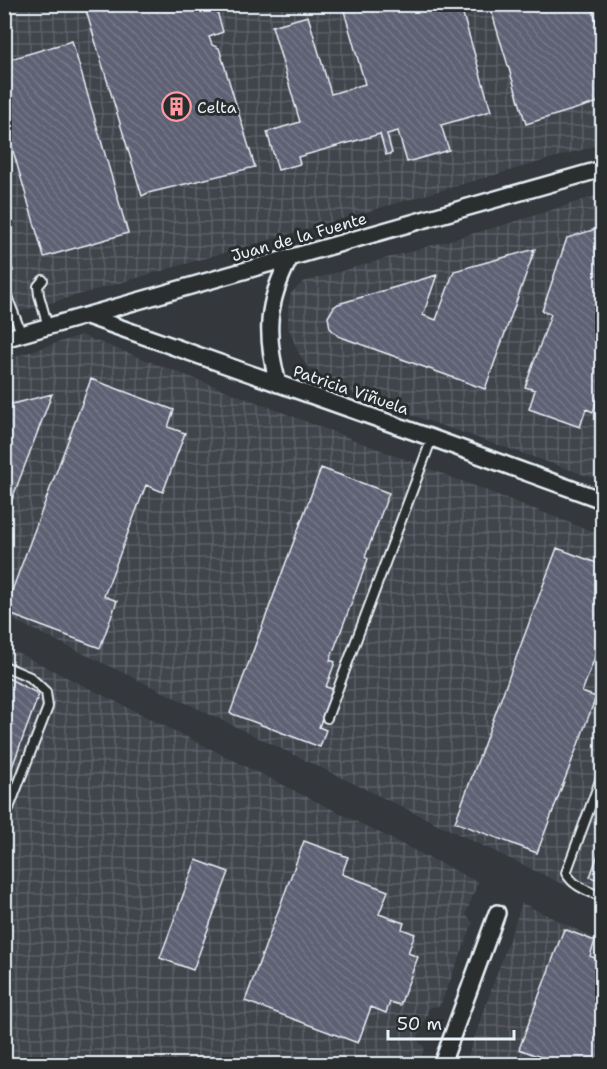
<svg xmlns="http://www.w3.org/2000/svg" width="607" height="1069" font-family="'Shantell Sans',sans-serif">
<defs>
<pattern id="industrial-grid" width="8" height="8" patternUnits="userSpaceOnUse" patternTransform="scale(1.5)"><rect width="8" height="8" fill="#41444c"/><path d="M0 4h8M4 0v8" fill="none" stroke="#5c5f67"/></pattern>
<pattern id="building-back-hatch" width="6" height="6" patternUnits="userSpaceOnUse" patternTransform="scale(1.5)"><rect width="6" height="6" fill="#5e6173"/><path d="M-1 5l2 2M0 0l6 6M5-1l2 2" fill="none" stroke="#757888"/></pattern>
</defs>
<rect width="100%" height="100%" fill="#34373c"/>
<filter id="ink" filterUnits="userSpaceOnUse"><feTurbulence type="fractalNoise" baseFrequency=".0167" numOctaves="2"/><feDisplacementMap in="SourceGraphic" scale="12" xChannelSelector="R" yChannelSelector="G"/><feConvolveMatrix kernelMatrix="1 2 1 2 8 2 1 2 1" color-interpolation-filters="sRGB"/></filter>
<g filter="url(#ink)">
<path fill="url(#industrial-grid)" d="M 5,5 L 602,5 L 602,144 L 5,316 Z
M 602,194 L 602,481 L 359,397 L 322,377 L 307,366 L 298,352 L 288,327 L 288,308 L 291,293 L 303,282 L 510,223 Z
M 81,335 L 602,535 L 602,903 L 5,616 L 4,360 Z
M 4,646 L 478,882 L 466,914 L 473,923 L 440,1006 L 430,1007 L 417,1040 L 425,1048 L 418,1064 L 5,1064 Z
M 522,903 L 602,942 L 602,1064 L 465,1064 Z"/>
<path fill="url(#building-back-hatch)" stroke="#e8f1f8" stroke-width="1.5" d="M 84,4 L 215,4 L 223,32 L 209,37 L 212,45 L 219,48 L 255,167 L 148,193 L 142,196 Z
M 342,4 L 460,4 L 491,111 L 441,125 L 449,150 L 407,162 L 398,131 L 387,134 L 392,153 L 386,155 L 380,134 L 298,157 L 300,164 L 278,170 L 267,132 L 300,122 L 272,26 L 308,16 L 331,94 L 365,84 Z
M 489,4 L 591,4 L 602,42 L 602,101 L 526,124 Z
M 72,41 L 128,233 L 44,257 L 4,120 L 4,61 Z
M 4,206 L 12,231 L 4,233 Z
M 602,227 L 602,386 L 593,412 L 586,409 L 580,427 L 529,409 L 535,390 L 525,387 L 551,314 L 542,311 L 567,238 Z
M 4,241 L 13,271 L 4,274 Z
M 535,249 L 485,389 L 338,336 L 330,328 L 328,317 L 334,307 L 338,304 L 437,275 L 423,315 L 436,320 L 454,271 Z
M 91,379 L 174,410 L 168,427 L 185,433 L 163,492 L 146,485 L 104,596 L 117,601 L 100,648 L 4,612 Z
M 52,394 L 9,507 L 4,505 L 4,406 Z
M 321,468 L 389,493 L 365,557 L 368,559 L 330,660 L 335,662 L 326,687 L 333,689 L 319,727 L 326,730 L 320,747 L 230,713 Z
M 557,548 L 602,565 L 602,638 L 582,692 L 596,697 L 537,853 L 455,822 Z
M 4,676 L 39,694 L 4,789 Z
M 304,841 L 348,857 L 342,874 L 388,891 L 379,914 L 404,923 L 402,929 L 415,934 L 408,953 L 418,957 L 400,1005 L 390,1002 L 386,1013 L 371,1007 L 358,1043 L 245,1001 Z
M 602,843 L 602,881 L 590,877 Z
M 196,860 L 229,872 L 193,970 L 160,958 Z
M 564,929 L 595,941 L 590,956 L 602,961 L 602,1064 L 559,1064 L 519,1049 Z"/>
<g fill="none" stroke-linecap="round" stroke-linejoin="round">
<defs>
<path id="service" d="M 43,280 L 38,286 L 39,295 L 48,327
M 5,291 L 22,335
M 4,666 L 30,677 L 46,692 L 48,707 L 4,821
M 327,718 L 432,438
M 602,775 L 566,873 C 574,887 588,891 602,897"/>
<path id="minor" d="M 87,316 L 432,438 L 602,500
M 4,339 L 602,169
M 278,384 C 265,335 266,303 290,258
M 442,1064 L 497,913"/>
</defs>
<use href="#service" stroke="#e8f1f8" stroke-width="12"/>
<use href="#minor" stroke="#e8f1f8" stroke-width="20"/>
<use href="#service" stroke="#2a2d2e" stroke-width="8"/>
<use href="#minor" stroke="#2a2d2e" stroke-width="15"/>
</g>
</g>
<defs>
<symbol id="building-ring" viewBox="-11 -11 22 22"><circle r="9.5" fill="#2a2d2e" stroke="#ff9aa2" stroke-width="1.5"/><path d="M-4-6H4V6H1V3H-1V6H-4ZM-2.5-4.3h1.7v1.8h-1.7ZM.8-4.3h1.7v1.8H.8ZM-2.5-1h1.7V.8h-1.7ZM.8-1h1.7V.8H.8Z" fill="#ff9aa2"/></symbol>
</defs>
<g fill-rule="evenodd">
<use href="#building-ring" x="160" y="90" width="33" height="33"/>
</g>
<g text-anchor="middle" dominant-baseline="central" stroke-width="6" stroke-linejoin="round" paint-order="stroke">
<g font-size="16" fill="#e8f1f8" stroke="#2a2d2e" text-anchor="start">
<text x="197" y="107">Celta</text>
</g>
<g font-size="16" fill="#e8f1f8" stroke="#2a2d2e">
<text transform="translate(299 237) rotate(-16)">Juan de la Fuente</text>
<text transform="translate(351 390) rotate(19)">Patricia Viñuela</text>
</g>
</g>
<rect width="607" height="1069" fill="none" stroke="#2a2d2e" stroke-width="24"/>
<rect x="12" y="12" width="583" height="1045" fill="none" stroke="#e8f1f8" stroke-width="2" filter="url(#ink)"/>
<path d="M388 1030v9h126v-9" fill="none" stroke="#e8f1f8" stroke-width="3"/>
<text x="397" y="1030" font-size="18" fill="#e8f1f8" stroke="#2a2d2e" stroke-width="4.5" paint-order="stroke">50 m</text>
</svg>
